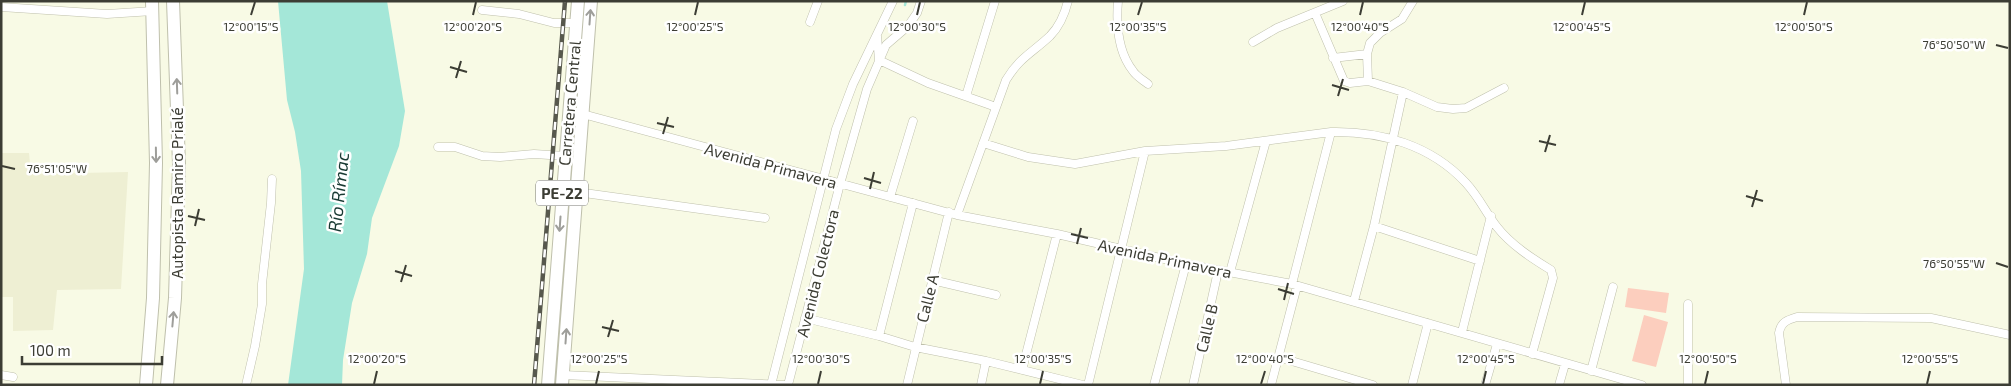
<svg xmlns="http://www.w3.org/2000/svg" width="2011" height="386" font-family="'Exo 2',sans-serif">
<rect width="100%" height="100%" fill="#f8fae5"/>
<path fill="#eeefd3" d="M 1,153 L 29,153 L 31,174 L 128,172 L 121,289 L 57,290 L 53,330 L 13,331 L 13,297 L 1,297 Z"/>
<path fill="#fccebe" d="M 1628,288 L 1669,293 L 1666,313 L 1625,307 Z
M 1644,315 L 1668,322 L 1656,367 L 1632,361 Z"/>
<path fill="#a4e7d8" d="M 278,1 L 387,1 L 405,111 L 399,146 L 372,218 L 367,254 L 352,303 L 343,360 L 342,385 L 288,385 L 304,269 L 301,171 L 295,132 L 287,100 Z"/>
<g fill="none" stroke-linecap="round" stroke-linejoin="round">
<path stroke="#a4e7d8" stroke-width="2.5" d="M 905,5 L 906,1"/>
<defs>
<path id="minor" d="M 1118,1 C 1116,25 1118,52 1133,71 C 1136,76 1143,80 1148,84
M 1,7 L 107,14 L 153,11
M 482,10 L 519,14 L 554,23 L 576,23
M 1315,13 L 1344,81 L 1350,83 L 1368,81 L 1403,92 L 1437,107 L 1453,109 L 1466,108 L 1504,88
M 810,22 L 818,1
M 877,36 L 879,60 L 928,83 L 996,107
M 1253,42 L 1277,28 L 1343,1
M 1333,58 L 1367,54
M 1368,81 L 1367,54 L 1370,43 L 1380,33 L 1402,19 L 1413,1
M 966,96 L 995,1
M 579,113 L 957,215 L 1057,234 L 1186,264 L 1292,284 L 1642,385
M 983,143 L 1028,157 L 1075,164 L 1145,151 L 1226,146 L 1331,132 C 1381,131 1431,145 1466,183 C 1479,197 1486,213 1497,227 C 1511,245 1533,259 1551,270 L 1553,278 L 1532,354
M 438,147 L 455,147 L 482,156 L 500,157 L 534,154 L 565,156
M 577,192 L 765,218
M 890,197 L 913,121
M 957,215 L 1006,80 C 1020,57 1032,53 1050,36 C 1059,27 1065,13 1068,1
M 1374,226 L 1480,261
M 1230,272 L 1266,141
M 932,280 L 996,295
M 1292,284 L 1331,132
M 1354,301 L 1374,226 L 1403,92
M 805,318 L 879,336 L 915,347 L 986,361 L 1083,385
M 1462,332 L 1491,216
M 879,336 L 913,203
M 1278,357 L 1373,385
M 1022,370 L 1057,234
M 1591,371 L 1613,287
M 1,375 L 13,377
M 563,375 L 784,385
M 246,385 L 255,346 L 262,304 L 262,284 L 271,203 L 272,179
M 771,385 L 836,129 L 853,84 L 893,1
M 788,385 L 840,184 L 867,89 L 886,45 L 908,26 L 917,13 L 921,1
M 907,385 L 949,212
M 981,385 L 986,361
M 1088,385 L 1145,151
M 1154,385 L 1186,264
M 1193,385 L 1218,271
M 1271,385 L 1297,286
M 1412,385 L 1428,323
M 1485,385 L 1497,344
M 1559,385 L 1565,364
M 1688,385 L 1688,304
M 1786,385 L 1779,333 C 1781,322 1787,320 1797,317 L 1931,318 L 2010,335"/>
<path id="trunk" d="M 146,385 L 153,298 L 156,163 L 152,1
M 167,385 L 175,298 L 179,164 L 173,1
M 548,385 L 578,1
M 562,385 L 591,1"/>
</defs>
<use href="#minor" stroke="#bfc0ac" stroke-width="9"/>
<use href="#trunk" stroke="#bfc0ac" stroke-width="14"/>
<use href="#minor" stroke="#fff" stroke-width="8"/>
<use href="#trunk" stroke="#fff" stroke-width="12"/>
<defs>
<path id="rail" d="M 534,385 L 565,1"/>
</defs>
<use href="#rail" stroke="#57584d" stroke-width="4.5"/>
<use href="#rail" stroke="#fff" stroke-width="2.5" stroke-dasharray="8" stroke-linecap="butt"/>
</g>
<defs><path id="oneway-shaft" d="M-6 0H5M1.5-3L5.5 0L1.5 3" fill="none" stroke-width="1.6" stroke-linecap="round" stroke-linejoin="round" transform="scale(1.25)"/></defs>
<g stroke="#9e9e9a">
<use href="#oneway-shaft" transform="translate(590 17) rotate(-86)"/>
<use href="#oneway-shaft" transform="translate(177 86) rotate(-92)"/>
<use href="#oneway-shaft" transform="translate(156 155) rotate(89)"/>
<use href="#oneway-shaft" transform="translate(560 224) rotate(94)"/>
<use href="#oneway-shaft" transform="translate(173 319) rotate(-85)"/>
<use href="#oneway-shaft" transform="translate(566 336) rotate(-86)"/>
</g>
<path fill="none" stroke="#3c3d34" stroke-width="2" d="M 251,15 L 255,2M 473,15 L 476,2M 695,15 L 698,2M 917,15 L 920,2M 1138,15 L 1142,2M 1360,15 L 1363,2M 1582,15 L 1585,2M 1804,15 L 1807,2M 1996,45 L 2008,48M 450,67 L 467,72M 456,78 L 461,61M 1332,85 L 1349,90M 1338,96 L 1343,79M 657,123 L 674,127M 663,134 L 668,117M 1539,141 L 1556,145M 1545,152 L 1550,135M 2,166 L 15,169M 864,178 L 881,183M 870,189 L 874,172M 1746,196 L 1763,201M 1752,207 L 1757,190M 188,216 L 205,220M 195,226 L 199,209M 1071,234 L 1088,238M 1077,244 L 1081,228M 1996,263 L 2008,267M 395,271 L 412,276M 401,282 L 406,265M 1278,289 L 1294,294M 1284,300 L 1288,283M 602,327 L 619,331M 608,337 L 613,320M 374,384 L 377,371M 596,384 L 599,371M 818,384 L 821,371M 1040,384 L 1043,371M 1261,384 L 1265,371M 1483,384 L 1486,371M 1705,384 L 1708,371M 1927,384 L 1930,371"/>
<g text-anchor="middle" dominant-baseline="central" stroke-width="5" stroke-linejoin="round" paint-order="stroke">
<rect fill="#fff" stroke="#767771" stroke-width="1" x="536" y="180.5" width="52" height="25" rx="4"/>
<g font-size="15" font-weight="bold" fill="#3c3d34">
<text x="562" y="193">PE-22</text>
</g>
<g font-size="16" fill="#3c3d34" stroke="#fff">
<text transform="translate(569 103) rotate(-85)">Carretera Central</text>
<text transform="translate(771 165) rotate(15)">Avenida Primavera</text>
<text transform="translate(176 193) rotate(-90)">Autopista Ramiro Prialé</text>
<text transform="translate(1165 258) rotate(12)">Avenida Primavera</text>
<text transform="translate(817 273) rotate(-76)">Avenida Colectora</text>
<text transform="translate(927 298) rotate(-76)">Calle A</text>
<text transform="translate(1206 328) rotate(-77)">Calle B</text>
</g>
<g font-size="18" font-style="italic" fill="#193a33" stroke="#fff">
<text transform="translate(338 192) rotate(-84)">Río Rímac</text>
</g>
</g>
<g font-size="12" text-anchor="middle" fill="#3c3d34" stroke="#fff" stroke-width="5" stroke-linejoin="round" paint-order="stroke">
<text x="473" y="31">12°00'20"S</text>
<text x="1582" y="31">12°00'45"S</text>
<text x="1804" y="31">12°00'50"S</text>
<text x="251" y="31">12°00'15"S</text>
<text x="695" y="31">12°00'25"S</text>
<text x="917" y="31">12°00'30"S</text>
<text x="1138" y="31">12°00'35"S</text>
<text x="1360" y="31">12°00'40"S</text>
<text x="1954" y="49">76°50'50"W</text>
<text x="57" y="173">76°51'05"W</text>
<text x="1954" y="268">76°50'55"W</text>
<text x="377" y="363">12°00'20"S</text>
<text x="599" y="363">12°00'25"S</text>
<text x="821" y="363">12°00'30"S</text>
<text x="1043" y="363">12°00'35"S</text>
<text x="1265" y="363">12°00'40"S</text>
<text x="1486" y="363">12°00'45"S</text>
<text x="1708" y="363">12°00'50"S</text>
<text x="1930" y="363">12°00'55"S</text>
</g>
<rect width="2011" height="386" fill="none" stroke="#3c3d34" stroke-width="5"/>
<path d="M22 356v8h140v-8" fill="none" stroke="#3c3d34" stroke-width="2.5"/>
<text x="30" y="356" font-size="15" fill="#3c3d34" stroke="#ffffff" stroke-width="4" paint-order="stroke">100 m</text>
</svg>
